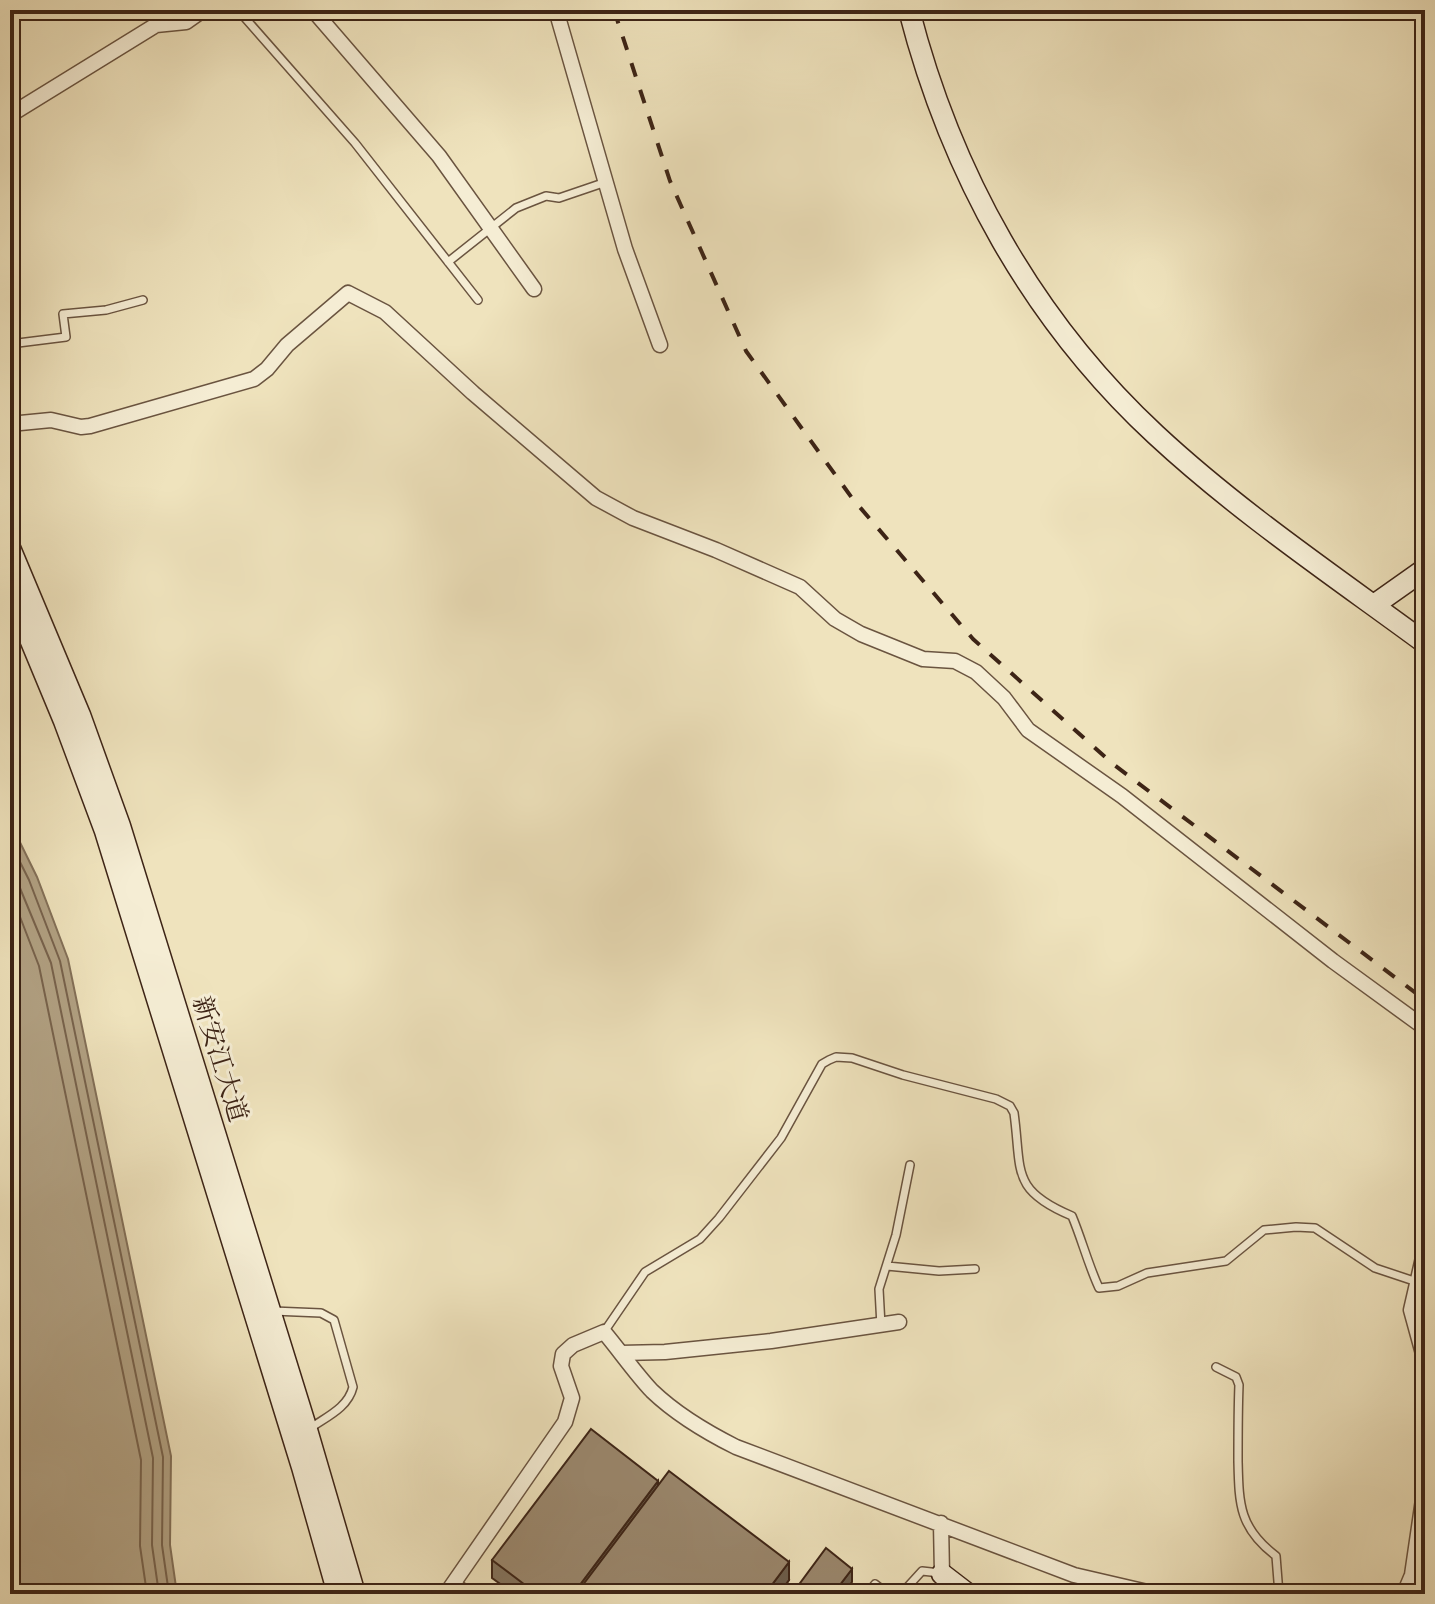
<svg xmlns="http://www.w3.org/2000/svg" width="1435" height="1604" font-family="'IM FELL French Canon','Noto Serif SC',serif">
<rect width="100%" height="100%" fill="#efe3bd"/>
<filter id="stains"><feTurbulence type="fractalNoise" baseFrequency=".0025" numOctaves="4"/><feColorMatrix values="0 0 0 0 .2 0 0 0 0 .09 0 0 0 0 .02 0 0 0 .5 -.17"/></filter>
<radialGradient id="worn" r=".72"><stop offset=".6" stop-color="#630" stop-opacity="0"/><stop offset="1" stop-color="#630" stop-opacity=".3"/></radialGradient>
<path fill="#b2a284" stroke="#837058" stroke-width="2" d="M 10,822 L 37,877 L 68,959 L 171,1456 L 170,1545 L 177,1594 L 10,1594 Z"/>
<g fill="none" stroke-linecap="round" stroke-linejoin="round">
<path stroke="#78634d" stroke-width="2" d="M 10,842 L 29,880 L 60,961 L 163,1457 L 162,1545 L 169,1594
M 10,864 L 51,963 L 153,1458 L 152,1545 L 159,1594
M 10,891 L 39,966 L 141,1460 L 140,1546 L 147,1594"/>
<defs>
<path id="lane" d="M 238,10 L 355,143 L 478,300
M 448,262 L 516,208 L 546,196 L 559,198 L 606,182
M 10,344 L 66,337 L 63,314 L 106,310 L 143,300
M 887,1266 L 939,1271 L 975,1269
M 273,1311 L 321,1313 L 334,1320 L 353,1387 C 348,1408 326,1417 309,1429
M 881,1326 L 879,1289 L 896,1235 L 910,1165
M 604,1332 L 645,1272 L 700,1239 L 719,1218 L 781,1138 L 822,1064 L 829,1060 L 836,1057 L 852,1058 L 903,1075 L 996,1099 L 1010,1106 L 1014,1113 C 1022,1171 1010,1190 1072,1216 C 1082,1240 1088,1264 1099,1288 L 1118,1286 L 1147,1273 L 1226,1261 L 1264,1230 L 1296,1227 L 1315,1228 L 1375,1268 L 1417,1282
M 1216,1367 L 1236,1377 L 1239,1385 C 1238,1410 1238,1436 1238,1461 C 1239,1504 1239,1528 1276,1556 L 1279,1594
M 455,1581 L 472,1594
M 867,1594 L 875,1584 L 888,1594
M 901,1594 L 922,1571 L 940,1573"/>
<path id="street" d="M 313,10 L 439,156 L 534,289
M 556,10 L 625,249 L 660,345
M 10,115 L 156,25 L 186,22 L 203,10
M 10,424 L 51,420 L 81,427 L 90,426 L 254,379 L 267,369 L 287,345 L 348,293 L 385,312 L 473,393 L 596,498 L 633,518 L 716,550 L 800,587 L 835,619 L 861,634 L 923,659 L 955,661 L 976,672 L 1004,698 L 1028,730 L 1122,796 L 1333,961 L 1425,1028
M 1425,1249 L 1411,1310 L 1425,1361
M 621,1353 L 665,1352 L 771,1341 L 899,1322
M 941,1523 L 942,1574
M 446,1594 L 565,1422 L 572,1398 L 561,1366 L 563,1354 L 573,1345 L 604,1332 C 620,1351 635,1373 652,1391 C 676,1414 706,1432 736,1447 L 1074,1575 L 1156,1594
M 1404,1594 L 1412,1575 L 1425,1486"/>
<path id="secondary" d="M 909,10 C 951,173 1032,320 1156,435 C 1239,512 1334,576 1425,643
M 10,548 L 80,715 L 120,826 L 307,1430 L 355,1594
M 10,591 L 64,721 L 105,831 L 302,1467 L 338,1594
M 1374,605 L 1425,569
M 942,1574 L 968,1594"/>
</defs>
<use href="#lane" stroke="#6a5440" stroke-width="10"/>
<use href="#street" stroke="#6a5440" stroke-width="17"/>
<use href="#secondary" stroke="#3d2416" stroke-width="23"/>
<use href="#lane" stroke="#f5edd4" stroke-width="7"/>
<use href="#street" stroke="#f5edd4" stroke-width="14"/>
<use href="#secondary" stroke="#f5edd4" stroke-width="20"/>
<path stroke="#3d2416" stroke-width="4" stroke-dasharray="14 14" stroke-linecap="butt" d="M 614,10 L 670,181 L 746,351 L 852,498 L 973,639 L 1113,764 L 1425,1000"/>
</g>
<path fill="#84745e" stroke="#3d2416" stroke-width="2" d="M 1413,10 L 1425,10 L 1425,29 Z
M 658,1485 L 789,1580 L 779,1594 L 514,1594 L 492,1578 L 492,1560 Z"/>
<path fill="#6c5e4c" stroke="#3d2416" stroke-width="2" d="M 658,1481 L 658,1498 L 586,1594 L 573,1594 Z
M 789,1562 L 789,1580 L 779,1594 L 765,1594 Z
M 852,1569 L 852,1582 L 843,1594 L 833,1594 Z"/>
<path fill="#9a876d" stroke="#3d2416" stroke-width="2" d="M 591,1429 L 658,1481 L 573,1594 L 537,1594 L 492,1560 Z
M 669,1471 L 789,1562 L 765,1594 L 576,1594 Z
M 826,1548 L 852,1569 L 833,1594 L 792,1594 Z"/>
<g text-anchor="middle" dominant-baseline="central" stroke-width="6" stroke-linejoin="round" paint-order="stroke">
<g font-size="26" fill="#3d2416" stroke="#f5edd4">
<text transform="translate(220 1059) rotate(73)">新安江大道</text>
</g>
</g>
<rect width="1435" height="1604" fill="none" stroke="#efe3bd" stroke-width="40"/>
<rect x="12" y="12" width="1411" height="1580" fill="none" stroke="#3d2416" stroke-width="4"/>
<rect x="20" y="20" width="1395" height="1564" fill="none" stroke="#3d2416" stroke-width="2"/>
<rect width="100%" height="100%" filter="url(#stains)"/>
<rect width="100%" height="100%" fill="url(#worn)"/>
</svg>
